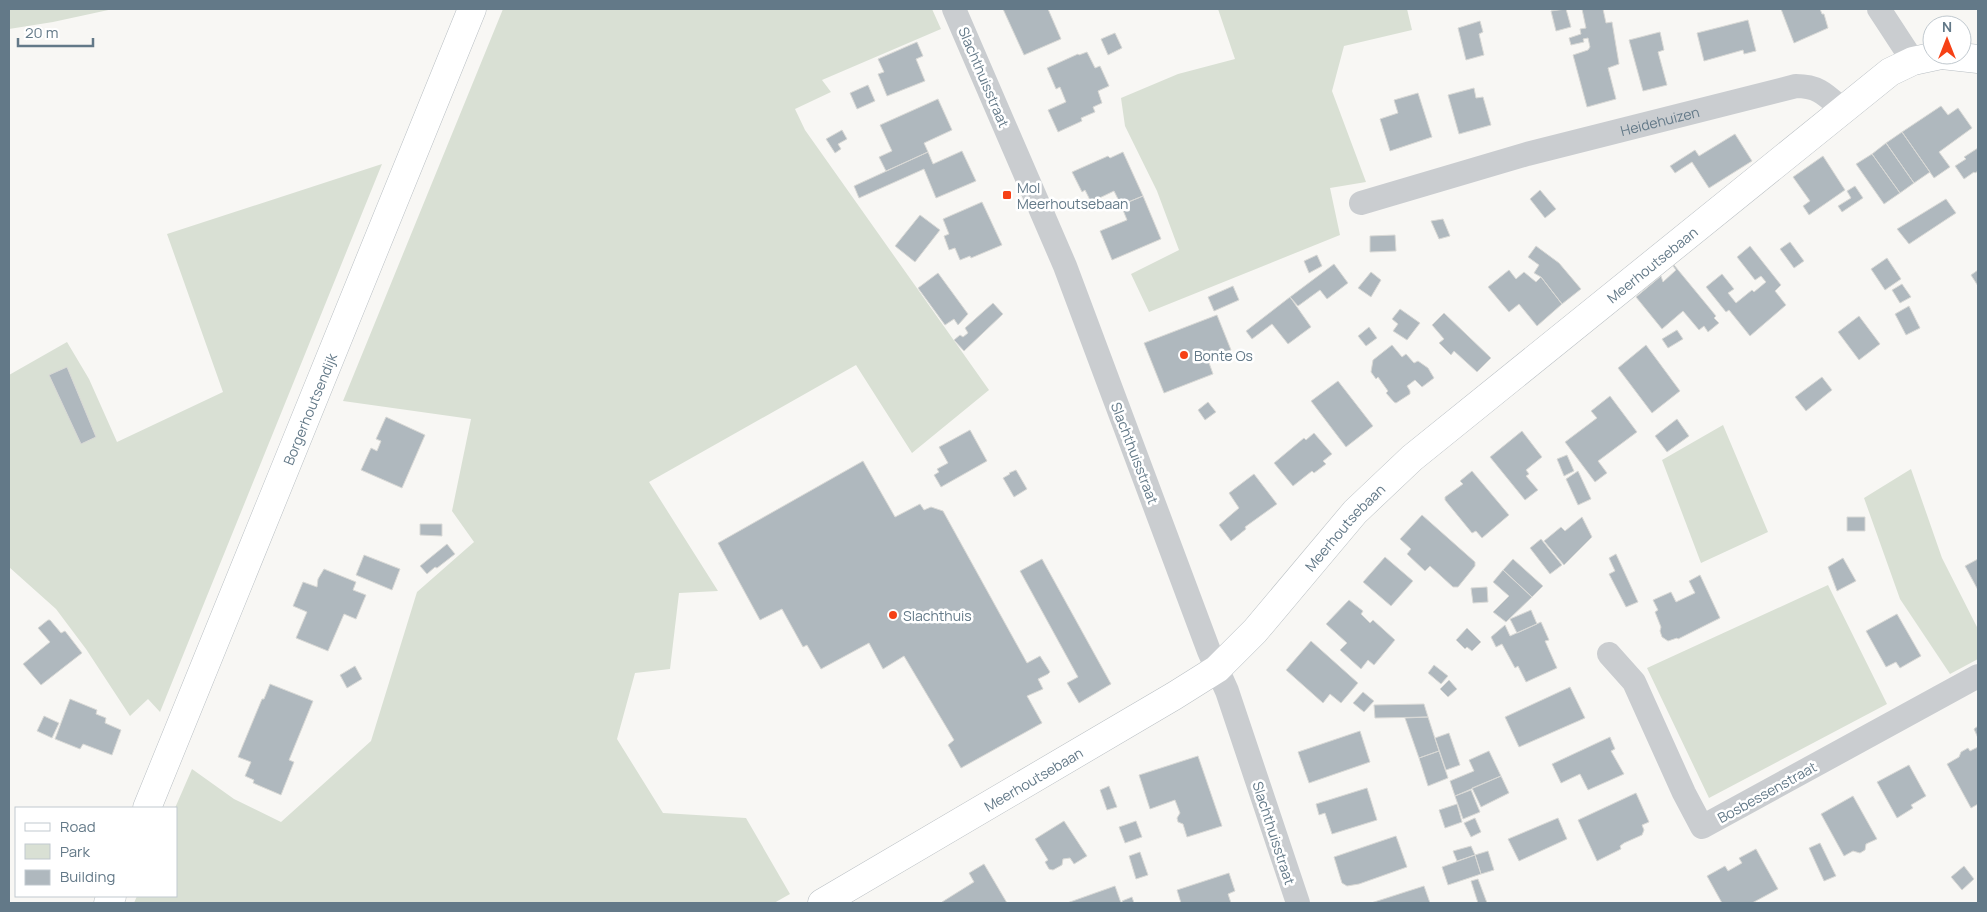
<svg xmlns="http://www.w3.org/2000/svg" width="1987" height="912" font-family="Manrope,sans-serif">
<rect width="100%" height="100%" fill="#f8f7f4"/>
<path fill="#d9e0d4" d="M 9,9 L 113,9 L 53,22 L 9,29 Z
M 503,9 L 932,9 L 941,29 L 822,80 L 831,92 L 795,109 L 805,130 L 989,390 L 912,453 L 856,365 L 649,482 L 718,591 L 679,593 L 670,669 L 635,673 L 617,739 L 663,813 L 746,818 L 790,894 L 774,903 L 134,903 L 137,896 L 176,896 L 175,808 L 192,769 L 234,799 L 281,822 L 371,741 L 417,592 L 474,542 L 452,511 L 471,419 L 343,401 Z
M 1218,9 L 1407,9 L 1412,30 L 1344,46 L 1332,91 L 1366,182 L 1330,188 L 1340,235 L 1149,312 L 1131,274 L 1179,250 L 1157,191 L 1125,126 L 1121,98 L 1178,74 L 1235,59 Z
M 382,164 L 160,712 L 148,699 L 130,716 L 86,649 L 56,609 L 9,567 L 9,375 L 67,342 L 89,379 L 117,442 L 223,392 L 167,234 Z
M 1723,425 L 1768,532 L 1701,563 L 1662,460 Z
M 1911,469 L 1942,558 L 1978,629 L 1978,659 L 1950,674 L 1900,599 L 1864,498 Z
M 1828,585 L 1887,704 L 1709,798 L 1647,668 Z"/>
<path fill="#afb8be" stroke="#d9d9d6" d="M 1003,9 L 1048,9 L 1061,39 L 1024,55 Z
M 1566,9 L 1571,27 L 1556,31 L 1551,11 Z
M 1582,9 L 1603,9 L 1606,23 L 1612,22 L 1619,64 L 1608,68 L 1616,99 L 1587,107 L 1573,55 L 1588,50 L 1590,47 L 1588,38 L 1583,39 L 1584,42 L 1571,45 L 1569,38 L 1581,34 L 1580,29 L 1586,28 Z
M 1781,9 L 1820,9 L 1822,14 L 1824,14 L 1828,28 L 1794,43 Z
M 1748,20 L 1756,51 L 1744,54 L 1743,50 L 1704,61 L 1697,33 Z
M 1480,21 L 1483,32 L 1479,34 L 1484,55 L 1466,60 L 1458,28 Z
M 1660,32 L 1664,50 L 1658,52 L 1667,85 L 1643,91 L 1629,40 Z
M 1115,33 L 1122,48 L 1108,55 L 1101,39 Z
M 917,42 L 923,56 L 916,59 L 925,81 L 887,96 L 878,74 L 884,72 L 878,59 Z
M 1087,52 L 1095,68 L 1100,66 L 1109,86 L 1098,91 L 1102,103 L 1093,107 L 1095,112 L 1081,118 L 1082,121 L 1058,132 L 1048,110 L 1066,102 L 1060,87 L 1056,89 L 1047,68 L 1078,54 L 1079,55 Z
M 868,85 L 875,101 L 857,109 L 850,93 Z
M 1474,88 L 1476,98 L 1483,97 L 1491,125 L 1459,134 L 1448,95 Z
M 1418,93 L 1432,137 L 1390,151 L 1380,119 L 1398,113 L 1394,100 Z
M 938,99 L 952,130 L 924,143 L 928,152 L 886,171 L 879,157 L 892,151 L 880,125 Z
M 1941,106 L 1948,115 L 1958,108 L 1972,128 L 1939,152 L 1950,167 L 1934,178 L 1902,132 Z
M 842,130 L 847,139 L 838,144 L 841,149 L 835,153 L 826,139 Z
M 1902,132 L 1930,172 L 1914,183 L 1886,143 Z
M 1735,134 L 1752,161 L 1709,188 L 1692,162 L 1675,173 L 1670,166 L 1695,150 L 1699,156 Z
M 1886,143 L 1914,183 L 1900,193 L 1872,154 Z
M 1978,148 L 1978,171 L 1975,173 L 1974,172 L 1964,179 L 1955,166 L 1966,159 L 1964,157 Z
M 962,151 L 976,181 L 936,198 L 924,169 L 859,198 L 854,186 L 928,152 L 933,164 Z
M 1123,152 L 1143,196 L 1121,205 L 1114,191 L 1091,202 L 1085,190 L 1082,192 L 1072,172 L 1108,156 L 1110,158 Z
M 1872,154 L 1900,193 L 1884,204 L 1856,164 Z
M 1823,156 L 1845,190 L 1809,215 L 1803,206 L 1810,201 L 1793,177 Z
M 1855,186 L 1863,198 L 1842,212 L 1838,206 L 1851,198 L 1847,191 Z
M 1540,190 L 1556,209 L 1545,218 L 1530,199 Z
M 1143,196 L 1161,239 L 1112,260 L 1100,231 L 1127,220 L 1121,205 Z
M 1946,199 L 1956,213 L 1909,244 L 1897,229 Z
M 982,202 L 1002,245 L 971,258 L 970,256 L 960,260 L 955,248 L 949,250 L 944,236 L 949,234 L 943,219 Z
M 920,215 L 940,230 L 915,262 L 895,246 Z
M 1443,219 L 1450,236 L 1439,239 L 1431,221 Z
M 1395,235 L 1396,251 L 1370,252 L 1370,236 Z
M 1790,242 L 1804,261 L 1794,268 L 1780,249 Z
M 1536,246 L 1559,263 L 1581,289 L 1562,304 L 1541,277 L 1534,273 L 1539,265 L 1528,257 Z
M 1750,246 L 1781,285 L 1775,291 L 1786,305 L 1750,336 L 1729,310 L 1726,312 L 1706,287 L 1722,274 L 1734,289 L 1728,293 L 1736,303 L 1752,290 L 1754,292 L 1766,282 L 1761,276 L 1755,280 L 1737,257 Z
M 1317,255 L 1322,266 L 1309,273 L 1304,261 Z
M 1887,258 L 1901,279 L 1885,290 L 1871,269 Z
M 1334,264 L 1348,283 L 1327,299 L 1320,290 L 1298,306 L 1290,297 Z
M 1674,265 L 1716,316 L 1714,318 L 1719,323 L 1708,332 L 1704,326 L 1699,330 L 1683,311 L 1662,329 L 1636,297 L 1661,276 L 1663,282 L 1676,270 L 1673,266 Z
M 1509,270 L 1516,279 L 1524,272 L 1536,282 L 1541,277 L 1562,304 L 1537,326 L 1519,304 L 1509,312 L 1488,287 Z
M 1978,270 L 1978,286 L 1971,275 Z
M 1371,272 L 1381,280 L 1371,297 L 1358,288 Z
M 938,273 L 968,314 L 958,325 L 954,319 L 945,325 L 918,288 Z
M 1902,284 L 1911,297 L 1900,303 L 1892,290 Z
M 1233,286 L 1239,300 L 1214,311 L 1208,297 Z
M 1290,297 L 1311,327 L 1288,344 L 1272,324 L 1252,339 L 1246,331 Z
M 993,303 L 1003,314 L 964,351 L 954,340 L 960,335 L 963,337 L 968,333 L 965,328 Z
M 1909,306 L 1920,328 L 1906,335 L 1895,314 Z
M 1400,309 L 1420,323 L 1407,340 L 1393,331 L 1398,324 L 1392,319 Z
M 1444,313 L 1491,358 L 1477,372 L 1454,351 L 1451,355 L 1439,343 L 1444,339 L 1432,325 Z
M 1217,315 L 1231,350 L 1208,360 L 1213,374 L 1164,393 L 1144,343 Z
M 1859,316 L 1880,344 L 1859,360 L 1838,332 Z
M 1369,327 L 1377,338 L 1366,346 L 1358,336 Z
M 1677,330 L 1683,339 L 1668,348 L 1662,339 Z
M 1392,345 L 1402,357 L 1406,354 L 1414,363 L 1418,361 L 1428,368 L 1434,378 L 1422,387 L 1415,380 L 1407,386 L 1410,391 L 1410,394 L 1396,403 L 1394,402 L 1386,393 L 1388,391 L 1378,377 L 1376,379 L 1371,372 L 1373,360 Z
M 1646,345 L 1680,391 L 1652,413 L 1618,368 Z
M 67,367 L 96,437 L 81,444 L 49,375 Z
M 1822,377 L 1832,390 L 1806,411 L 1795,397 Z
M 1338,381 L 1373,426 L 1346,447 L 1311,401 Z
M 1610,396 L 1637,432 L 1598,461 L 1607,473 L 1595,482 L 1565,442 L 1597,418 L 1591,411 Z
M 1208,402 L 1216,412 L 1205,420 L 1198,410 Z
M 386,417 L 425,435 L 402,488 L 361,470 L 371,448 L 377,451 L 381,441 L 376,439 Z
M 1677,419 L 1689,436 L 1667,452 L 1655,436 Z
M 970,430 L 987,461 L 941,487 L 934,475 L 939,472 L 937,469 L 948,463 L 939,447 Z
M 1522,431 L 1542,457 L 1526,470 L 1529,474 L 1526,476 L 1538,490 L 1525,500 L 1490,457 Z
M 1314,433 L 1332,454 L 1323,461 L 1326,464 L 1314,473 L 1312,471 L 1293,486 L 1274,463 L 1304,438 L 1306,440 Z
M 1567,455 L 1574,471 L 1564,476 L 1557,459 Z
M 863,461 L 895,517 L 920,504 L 924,510 L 931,507 L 943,511 L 1027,663 L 1040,656 L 1050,672 L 1048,674 L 1038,679 L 1043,689 L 1027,696 L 1042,723 L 961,768 L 948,745 L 954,740 L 904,656 L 883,669 L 869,643 L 821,669 L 807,645 L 803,647 L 782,609 L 760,620 L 718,543 Z
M 1016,470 L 1027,489 L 1014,497 L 1003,478 L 1010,474 L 1009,473 Z
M 1472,471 L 1509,515 L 1482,538 L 1476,531 L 1472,533 L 1445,500 L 1445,497 L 1463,484 L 1460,481 Z
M 1578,471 L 1591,499 L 1578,505 L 1566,479 Z
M 1254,474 L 1277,504 L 1245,527 L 1246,529 L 1231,541 L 1219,525 L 1239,508 L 1229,493 Z
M 1422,515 L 1475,562 L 1475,566 L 1458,587 L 1453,587 L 1430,566 L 1425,571 L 1407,554 L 1411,549 L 1400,539 Z
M 1582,517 L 1592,537 L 1564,565 L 1544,541 L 1561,527 L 1565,531 Z
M 1847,517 L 1865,517 L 1865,531 L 1847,531 Z
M 420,524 L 442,524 L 442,536 L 420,535 Z
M 1541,539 L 1562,565 L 1550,574 L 1530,548 Z
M 447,544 L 455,554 L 437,568 L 435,567 L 427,574 L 420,566 Z
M 1616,554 L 1638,602 L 1626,607 L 1609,574 L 1615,571 L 1609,558 Z
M 364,555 L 400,569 L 392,590 L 356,575 Z
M 1385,557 L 1413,581 L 1391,606 L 1363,582 Z
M 1843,558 L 1856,581 L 1837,591 L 1828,567 Z
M 1042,559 L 1111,684 L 1079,703 L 1067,683 L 1078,677 L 1020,571 Z
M 1513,559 L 1543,586 L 1532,597 L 1503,570 Z
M 1978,559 L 1978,590 L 1965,566 Z
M 324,569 L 356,582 L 353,590 L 366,595 L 356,619 L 344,614 L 328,651 L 296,638 L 307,612 L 293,606 L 303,582 L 317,587 L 318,579 Z
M 1503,570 L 1532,597 L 1506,622 L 1493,612 L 1509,596 L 1493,582 Z
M 1700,575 L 1720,618 L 1678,639 L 1677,638 L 1668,641 L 1662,637 L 1660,631 L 1661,627 L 1655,612 L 1658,610 L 1653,600 L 1671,592 L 1676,602 L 1695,593 L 1689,581 Z
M 1487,587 L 1488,602 L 1473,603 L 1471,588 Z
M 1349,600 L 1363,611 L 1361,614 L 1370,623 L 1373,620 L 1395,640 L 1374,665 L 1368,660 L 1361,669 L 1340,650 L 1347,643 L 1326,624 Z
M 1531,610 L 1537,624 L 1517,633 L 1510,619 Z
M 1897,614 L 1921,656 L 1900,668 L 1896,662 L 1886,667 L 1866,631 Z
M 48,620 L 50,620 L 61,633 L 65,631 L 82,653 L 41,685 L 23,664 L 50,642 L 38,628 Z
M 1541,622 L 1549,640 L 1545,641 L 1557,668 L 1526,682 L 1518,666 L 1515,668 L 1502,644 L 1496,647 L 1491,637 L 1505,625 L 1510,636 Z
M 1467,628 L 1481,642 L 1472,651 L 1467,647 L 1465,649 L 1456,640 Z
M 1311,641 L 1358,683 L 1341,703 L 1330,694 L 1323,703 L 1286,670 Z
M 1434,665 L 1448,676 L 1441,684 L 1428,673 Z
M 355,666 L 362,679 L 347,688 L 340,675 Z
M 1449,680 L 1457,689 L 1448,697 L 1440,689 Z
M 270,684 L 313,701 L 289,760 L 294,762 L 281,795 L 253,783 L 254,780 L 245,776 L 251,762 L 238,757 L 262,699 L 264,699 Z
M 1570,687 L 1585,718 L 1519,747 L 1505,717 Z
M 1363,692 L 1374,701 L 1364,712 L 1353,703 Z
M 70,699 L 97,710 L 96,714 L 106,718 L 105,723 L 121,730 L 112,755 L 83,744 L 80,749 L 55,739 Z
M 1424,704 L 1428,717 L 1375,718 L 1374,705 Z
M 44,716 L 59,723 L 52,738 L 37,731 Z
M 1428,717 L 1439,751 L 1419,758 L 1405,718 Z
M 1978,726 L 1978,738 L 1974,729 Z
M 1360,731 L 1370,762 L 1309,783 L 1298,752 Z
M 1449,733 L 1460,765 L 1446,770 L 1435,738 Z
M 1610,737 L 1615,749 L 1611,751 L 1624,774 L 1588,790 L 1580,774 L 1561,783 L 1552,764 Z
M 1978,747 L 1978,804 L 1971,808 L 1947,764 L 1959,757 L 1961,752 L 1968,748 L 1970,751 Z
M 1439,751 L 1448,778 L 1428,786 L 1419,758 Z
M 1489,751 L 1501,776 L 1455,796 L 1450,781 L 1474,771 L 1469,760 Z
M 1198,756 L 1222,826 L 1187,837 L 1183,824 L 1178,822 L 1177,818 L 1180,813 L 1175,800 L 1150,809 L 1139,775 Z
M 1909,765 L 1926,796 L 1911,805 L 1913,808 L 1897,818 L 1877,782 Z
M 1501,776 L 1509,793 L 1481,807 L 1472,788 Z
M 1109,786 L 1117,807 L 1107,810 L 1100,790 Z
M 1367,788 L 1377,820 L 1332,834 L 1325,813 L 1319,815 L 1316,804 Z
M 1471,790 L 1480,812 L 1463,819 L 1455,796 Z
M 1636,793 L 1649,822 L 1642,825 L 1644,830 L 1642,835 L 1624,843 L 1620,846 L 1621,849 L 1597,861 L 1578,820 Z
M 1853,796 L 1877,839 L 1866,844 L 1865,850 L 1860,853 L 1853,851 L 1844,856 L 1821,814 Z
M 1457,804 L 1462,822 L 1445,828 L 1439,810 Z
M 1475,818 L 1481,832 L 1471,837 L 1464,823 Z
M 1558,818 L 1567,839 L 1519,861 L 1508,839 Z
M 1064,821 L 1087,856 L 1074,864 L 1070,858 L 1063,859 L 1062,865 L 1053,870 L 1049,869 L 1045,862 L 1048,860 L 1035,839 Z
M 1136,821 L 1142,837 L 1125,843 L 1119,827 Z
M 1396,836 L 1407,867 L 1359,884 L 1347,886 L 1342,883 L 1334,857 Z
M 1820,843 L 1836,876 L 1824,881 L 1809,848 Z
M 1471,846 L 1475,855 L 1457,861 L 1453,851 Z
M 1756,849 L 1778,889 L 1752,903 L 1722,903 L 1707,876 L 1725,866 L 1728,871 L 1742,863 L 1739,858 Z
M 1488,851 L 1494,870 L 1481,874 L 1475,855 Z
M 1140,852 L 1148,875 L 1136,879 L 1129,856 Z
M 1475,855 L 1481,874 L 1448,885 L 1442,867 Z
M 984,864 L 1007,903 L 943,903 L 942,902 L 974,882 L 969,873 Z
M 1964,866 L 1974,879 L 1962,890 L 1951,877 Z
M 1229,873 L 1235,891 L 1228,894 L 1231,903 L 1181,903 L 1177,890 Z
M 1478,879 L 1487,903 L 1478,903 L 1471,881 Z
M 1115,886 L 1121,903 L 1067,903 Z
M 1424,886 L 1430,903 L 1371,903 Z
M 1132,897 L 1134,903 L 1123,903 L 1122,901 Z"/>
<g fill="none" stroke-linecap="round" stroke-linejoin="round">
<defs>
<g id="secondary">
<path d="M 1942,55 L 1978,59"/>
<path id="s2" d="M 147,808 L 472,9"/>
<path d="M 108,903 L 112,896"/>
<path id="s3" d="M 822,903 L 1174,696 L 1217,669 L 1255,631 L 1355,512 L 1412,458 L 1890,72 L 1913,61 L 1941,55"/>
</g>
</defs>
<use href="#secondary" stroke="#b9bfc3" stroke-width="29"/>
<g stroke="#cacdd0" stroke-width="24">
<path d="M 954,9 L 1065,266 L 1209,651 L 1227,691 L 1298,903"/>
<path d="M 1879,9 L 1913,61"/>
<path id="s1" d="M 1361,203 L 1527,154 L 1796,86 C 1819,86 1826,95 1843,110"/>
<path d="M 1609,654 L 1634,682 L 1684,793 L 1702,827 L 1978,676"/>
</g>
<use href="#secondary" stroke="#fff" stroke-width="28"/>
</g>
<g fill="#f64116" stroke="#fff" stroke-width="2">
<rect x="1002" y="190" width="10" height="10" rx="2.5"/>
<circle cx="1184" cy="355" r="5"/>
<circle cx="893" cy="615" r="5"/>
</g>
<g text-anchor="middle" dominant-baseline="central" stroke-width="5" stroke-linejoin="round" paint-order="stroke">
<g font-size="14" fill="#637988" stroke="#fff">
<text transform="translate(984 77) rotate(67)">Slachthuisstraat</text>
<text stroke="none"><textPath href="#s1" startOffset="310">Heidehuizen</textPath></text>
<text stroke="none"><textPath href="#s3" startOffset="1055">Meerhoutsebaan</textPath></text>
<text stroke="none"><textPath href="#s2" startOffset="431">Borgerhoutsendijk</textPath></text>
<text transform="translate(1135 453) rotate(69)">Slachthuisstraat</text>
<text stroke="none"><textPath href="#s3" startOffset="650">Meerhoutsebaan</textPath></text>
<text stroke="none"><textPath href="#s3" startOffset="245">Meerhoutsebaan</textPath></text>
<text transform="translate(1767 792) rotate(-29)">Bosbessenstraat</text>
<text transform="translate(1274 833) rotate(72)">Slachthuisstraat</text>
</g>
<g font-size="14" fill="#637988" stroke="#fff" text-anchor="start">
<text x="1017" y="187">Mol<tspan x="1017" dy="16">Meerhoutsebaan</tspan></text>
<text x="1194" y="355">Bonte Os</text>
<text x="903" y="615">Slachthuis</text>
</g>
</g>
<rect width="1987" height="912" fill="none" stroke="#637988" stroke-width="20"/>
<rect x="15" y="807" width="162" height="90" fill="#ffffff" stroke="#c1c9cf"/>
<rect x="25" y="823" width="25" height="8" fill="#ffffff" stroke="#c1c9cf"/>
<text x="60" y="832" font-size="15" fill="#637988">Road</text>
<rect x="25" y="844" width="25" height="15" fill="#d9e0d4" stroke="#c1c9cf"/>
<text x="60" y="857" font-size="15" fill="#637988">Park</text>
<rect x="25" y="870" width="25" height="15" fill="#afb8be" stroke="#c1c9cf"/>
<text x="60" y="882" font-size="15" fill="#637988">Building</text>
<g transform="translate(1947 40)"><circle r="24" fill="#ffffff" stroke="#c1c9cf"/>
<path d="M0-4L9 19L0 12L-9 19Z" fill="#f64116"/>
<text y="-8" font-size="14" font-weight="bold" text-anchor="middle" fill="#637988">N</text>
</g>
<path d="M18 38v8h75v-8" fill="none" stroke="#637988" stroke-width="2.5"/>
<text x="25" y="38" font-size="15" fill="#637988" stroke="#ffffff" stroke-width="4" paint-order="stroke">20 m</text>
</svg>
